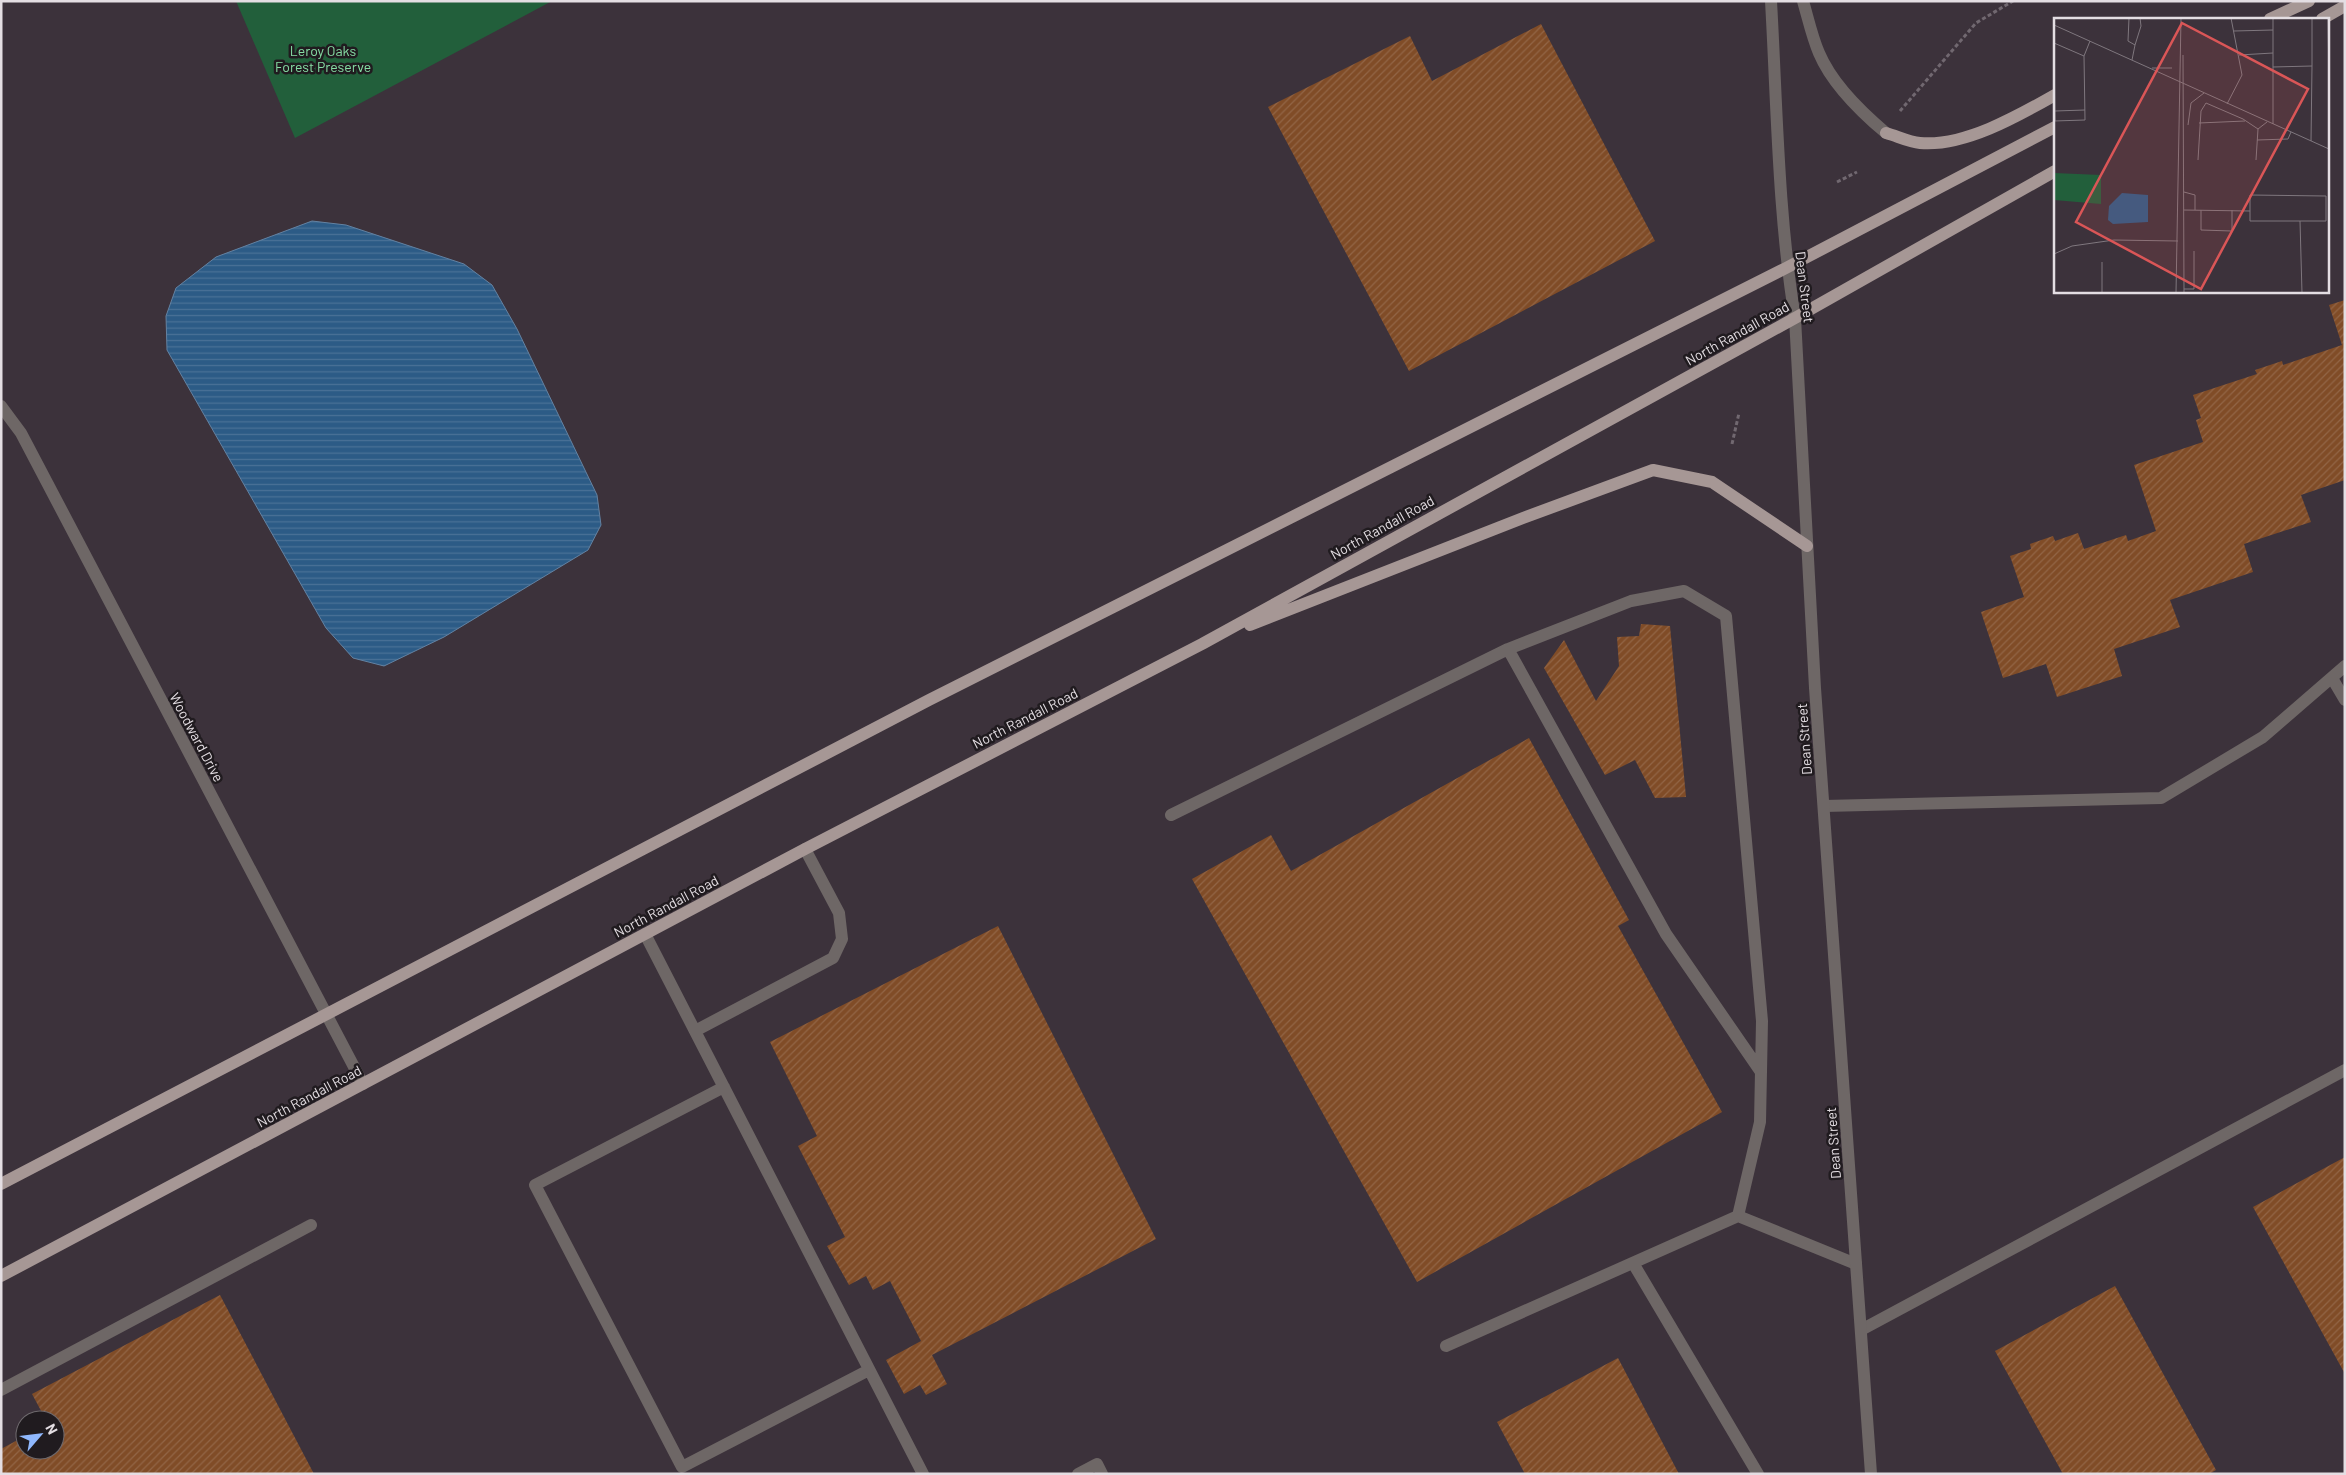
<svg xmlns="http://www.w3.org/2000/svg" width="2346" height="1475" font-family="Barlow,sans-serif">
<defs>
<pattern id="water-rules" width="6" height="5" patternUnits="userSpaceOnUse" patternTransform="scale(1.25)"><rect width="6" height="5" fill="#2c5b86"/><path d="M0 2.5h6" fill="none" stroke="#4a7297"/></pattern>
<pattern id="building-hatch" width="6" height="6" patternUnits="userSpaceOnUse" patternTransform="scale(1.25)"><rect width="6" height="6" fill="#804c27"/><path d="M-1 1l2-2M0 6l6-6M5 7l2-2" fill="none" stroke="#926546"/></pattern>
</defs>
<rect width="100%" height="100%" fill="#3c323b"/>
<path fill="#225f3b" d="M 236,1 L 552,1 L 295,138 Z"/>
<path fill="url(#water-rules)" stroke="#6382a2" d="M 312,221 L 346,225 L 464,264 L 492,285 L 517,329 L 597,495 L 601,525 L 588,550 L 444,637 L 384,666 L 353,658 L 326,628 L 167,350 L 166,316 L 176,288 L 216,257 Z"/>
<path fill="url(#building-hatch)" d="M 1541,24 L 1655,241 L 1409,371 L 1268,107 L 1410,36 L 1432,81 Z
M 2345,300 L 2345,480 L 2301,495 L 2311,522 L 2244,544 L 2253,572 L 2170,600 L 2180,627 L 2114,649 L 2122,676 L 2057,697 L 2046,664 L 2003,678 L 1981,612 L 2024,597 L 2010,556 L 2031,549 L 2030,544 L 2053,536 L 2055,541 L 2078,533 L 2084,549 L 2126,535 L 2128,541 L 2156,531 L 2134,465 L 2203,442 L 2196,420 L 2201,418 L 2193,395 L 2257,374 L 2255,370 L 2282,361 L 2283,365 L 2342,345 L 2329,305 Z
M 1641,624 L 1670,626 L 1686,797 L 1655,798 L 1635,760 L 1605,775 L 1544,668 L 1564,640 L 1596,701 L 1619,666 L 1617,637 L 1639,636 Z
M 1529,738 L 1629,920 L 1618,926 L 1722,1112 L 1417,1282 L 1192,879 L 1271,835 L 1291,871 Z
M 998,926 L 1156,1239 L 932,1355 L 947,1384 L 926,1395 L 920,1385 L 904,1394 L 886,1360 L 921,1341 L 890,1281 L 873,1290 L 866,1276 L 849,1285 L 827,1246 L 845,1237 L 798,1146 L 817,1136 L 770,1042 Z
M 2345,1157 L 2345,1374 L 2253,1207 Z
M 2115,1286 L 2216,1470 L 2209,1474 L 2063,1474 L 1995,1351 Z
M 220,1295 L 314,1474 L 1,1474 L 1,1449 L 25,1436 L 25,1450 L 55,1450 L 55,1420 L 46,1420 L 32,1394 Z
M 1618,1358 L 1679,1474 L 1525,1474 L 1497,1422 Z"/>
<g fill="none" stroke-linecap="round" stroke-linejoin="round">
<path stroke="#716870" stroke-width="3" stroke-dasharray="4 2.5" stroke-linecap="butt" d="M 1900,111 L 1976,23 L 2013,1
M 1837,182 L 1857,172
M 1732,444 L 1739,413"/>
<path stroke="#6e6766" stroke-width="12" d="M 1508,649 L 1666,934 L 1761,1072
M 2332,678 L 2345,700
M 1824,806 L 2161,798 L 2263,737 L 2345,666
M 1171,815 L 1508,649 L 1631,601 L 1684,591 L 1726,616 L 1762,1021 L 1760,1122 L 1738,1216
M 645,934 L 923,1474
M 695,1031 L 833,958 L 842,939 L 839,913 L 805,849
M 724,1087 L 535,1185 L 682,1467 L 869,1370
M 1633,1263 L 1758,1474
M 1861,1330 L 2345,1070
M 1446,1346 L 1738,1216 L 1856,1264
M 1,1390 L 311,1225
M 1078,1474 L 1097,1464 L 1102,1474"/>
<path stroke="#6e6766" stroke-width="12" d="M 1,406 L 21,433 L 363,1084"/>
<path stroke="#6e6766" stroke-width="12" d="M 1771,1 C 1777,107 1778,214 1795,318 L 1815,688 L 1871,1474
M 1803,1 C 1808,18 1812,37 1819,53 C 1832,84 1861,112 1886,133"/>
<path stroke="#a69795" stroke-width="12" d="M 2270,19 L 2309,1
M 2322,19 L 2345,6
M 1886,133 C 1897,136 1909,142 1920,143 C 1964,147 2018,116 2055,95
M 1250,625 L 1523,518 L 1653,470 L 1712,482 L 1807,546
M 1,1184 L 929,700 L 1786,268 L 2055,127
M 1,1276 L 805,849 L 1202,644 L 1795,318 L 2055,171"/>
</g>
<g text-anchor="middle" dominant-baseline="central" stroke-width="5" stroke-linejoin="round" paint-order="stroke">
<g font-size="14" fill="#87dea5" stroke="#201b1f">
<text x="323" y="50">Leroy Oaks<tspan x="323" dy="16">Forest Preserve</tspan></text>
</g>
<g font-size="14" fill="#e4dee3" stroke="#201b1f">
<text transform="translate(1805 287) rotate(83)">Dean Street</text>
<text transform="translate(1737 333) rotate(-29)">North Randall Road</text>
<text transform="translate(1382 527) rotate(-29)">North Randall Road</text>
<text transform="translate(1025 718) rotate(-27)">North Randall Road</text>
<text transform="translate(197 737) rotate(62)">Woodward Drive</text>
<text transform="translate(1804 739) rotate(-94)">Dean Street</text>
<text transform="translate(666 906) rotate(-28)">North Randall Road</text>
<text transform="translate(309 1096) rotate(-28)">North Randall Road</text>
<text transform="translate(1833 1143) rotate(-94)">Dean Street</text>
</g>
</g>
<g transform="translate(2054 18)">
<rect width="275" height="275" fill="#3c323b"/>
<path d="M 0,155 L 47,157 L 47,186 L 0,182 Z" fill="#225f3b"/>
<path d="M 68,175 L 94,177 L 94,204 L 59,206 L 54,202 L 55,188 Z" fill="#2c5b86"/>
<path fill="none" stroke="#7f777e" stroke-width="1" d="M 75,0 L 74,23 L 81,27 L 78,42M 219,0 L 219,106M 258,0 L 258,48M 274,0 L 275,66M 0,7 L 275,131M 180,13 L 219,12M 0,25 L 1,103M 0,25 L 30,38 L 36,23M 81,27 L 87,8 L 86,0M 129,37 L 130,275M 185,37 L 219,35M 219,49 L 258,48 L 257,123M 98,50 L 118,50M 173,86 L 188,57 L 177,0M 1,93 L 31,92M 0,103 L 31,102 L 30,38M 145,105 L 191,103M 134,107 L 137,85 L 150,75M 203,122 L 234,121 L 237,114M 144,142 L 147,93 L 152,85 L 189,101 L 204,111M 202,142 L 204,111 L 213,104M 130,174 L 141,177 L 141,192M 130,192 L 196,193M 147,192 L 147,212 L 178,213 L 178,192M 246,203 L 196,203 L 196,177 L 272,178 L 272,203 L 246,203 L 248,275M 0,236 L 18,228 L 60,222 L 124,223M 48,244 L 48,275M 130,271 L 140,271 L 140,233M 122,275 L 127,0"/>
<path fill="#da5657" fill-opacity="0.15" stroke="#da5657" stroke-width="2.5" d="M 128,5 L 254,71 L 147,271 L 22,204 Z"/>
<rect width="275" height="275" fill="none" stroke="#e4dee3" stroke-width="2.5"/>
</g>
<rect width="2346" height="1475" fill="none" stroke="#e4dee3" stroke-width="5"/>
<g transform="translate(40 1435) rotate(62)"><circle r="24" fill="#201b1f" stroke="#6e696d"/>
<path d="M0-4L9 19L0 12L-9 19Z" fill="#90b8fd"/>
<text y="-8" font-size="14" font-weight="bold" text-anchor="middle" fill="#e4dee3">N</text>
</g>
</svg>
